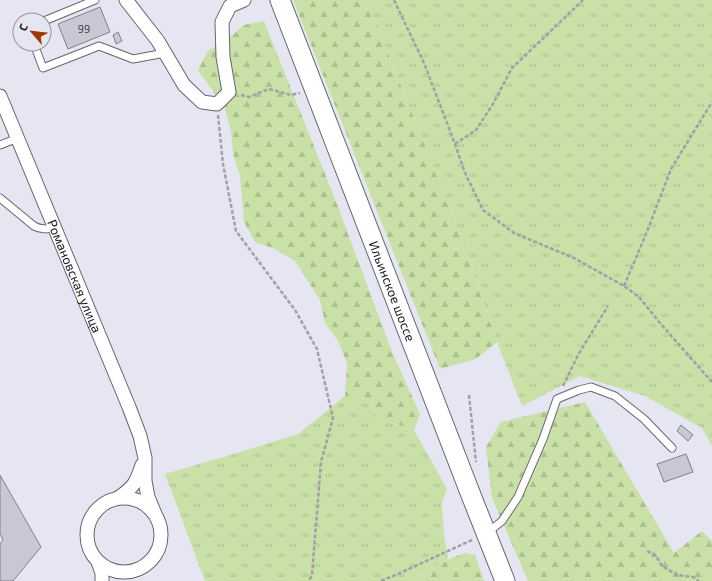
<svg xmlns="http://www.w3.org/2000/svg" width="712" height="581" font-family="'Exo 2',sans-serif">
<defs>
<pattern id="grass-tufts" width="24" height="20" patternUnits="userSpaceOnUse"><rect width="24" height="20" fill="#c9e0a7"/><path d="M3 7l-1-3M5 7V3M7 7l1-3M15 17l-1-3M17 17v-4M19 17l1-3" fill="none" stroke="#acc08f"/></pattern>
<pattern id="forest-firs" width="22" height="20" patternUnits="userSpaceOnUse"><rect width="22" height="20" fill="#c9e0a7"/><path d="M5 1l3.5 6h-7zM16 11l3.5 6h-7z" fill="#acc08f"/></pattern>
</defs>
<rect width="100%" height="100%" fill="#e5e6f2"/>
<path fill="url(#grass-tufts)" d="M 367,0 L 712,0 L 712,446 L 702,428 L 645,396 L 580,376 L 522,406 L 497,342 L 466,249 Z
M 345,396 L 366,399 L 377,418 L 414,430 L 447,489 L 442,503 L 444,535 L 448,559 L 418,575 L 410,581 L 205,581 L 165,474 L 237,453 L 298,434 Z"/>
<path fill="url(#forest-firs)" d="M 293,0 L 367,0 L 466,249 L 497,342 L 476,359 L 440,369 Z
M 264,21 L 337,204 L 392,352 L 420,414 L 414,430 L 377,418 L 366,399 L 345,396 L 347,364 L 338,341 L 325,323 L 320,300 L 295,261 L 275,249 L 255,242 L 244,222 L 240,176 L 233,154 L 231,131 L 225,108 L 198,70 L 208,51 L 228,39 L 244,25 Z
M 585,402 L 674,553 L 702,531 L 712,541 L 712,581 L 528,581 L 492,498 L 486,447 L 501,422 Z
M 465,553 L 475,555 L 484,581 L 410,581 C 427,569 445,560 465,553 Z"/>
<path fill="#c7c8d4" stroke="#7f808b" d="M 100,7 L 110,32 L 68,49 L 58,24 Z
M 118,32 L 122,41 L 116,44 L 113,35 Z
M 681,425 L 693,435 L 688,441 L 677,431 Z
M 686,454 L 693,472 L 664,482 L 657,464 Z
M 0,475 L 41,547 L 13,581 L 0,581 L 0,544 L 3,540 L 0,534 Z"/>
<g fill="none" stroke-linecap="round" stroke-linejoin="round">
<defs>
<path id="lane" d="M 44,21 L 95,0
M 34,44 L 43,68 L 99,46 L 133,59 L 165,53
M 0,145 L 18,138
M 0,198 L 34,226 C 41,230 47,229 55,228
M 487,533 L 502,521 L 518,497 L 543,439 L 557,399 L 579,390 L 591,387 L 615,396 L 644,419 L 672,448"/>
<g id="street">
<path d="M 126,0 L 158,41 L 184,85 L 202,102 L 217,104 L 229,92 L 223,57 L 222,22 L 230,6 L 244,0"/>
<path id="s1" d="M 0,96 L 129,407 L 140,436 L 145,458 L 145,481 L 148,497 L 155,514"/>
<circle cx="124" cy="535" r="37"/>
<path d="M 118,498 C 134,487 136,483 142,465"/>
<path d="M 98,562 L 102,573 L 102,581"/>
</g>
<g id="secondary">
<path id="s2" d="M 280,0 L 469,490 L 505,581"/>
</g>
</defs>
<use href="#lane" stroke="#646670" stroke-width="9"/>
<use href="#street" stroke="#646670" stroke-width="15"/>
<use href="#secondary" stroke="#646670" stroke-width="21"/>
<path stroke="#a0a0aa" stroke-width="2.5" stroke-dasharray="4 2" stroke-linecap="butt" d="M 394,0 L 424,63 L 455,144 L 465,173 L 483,210 L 514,233 L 574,258 L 624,286 L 639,297 L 660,323 L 712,382
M 241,95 L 249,97 L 269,89 L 291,95 L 300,93
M 218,115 L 223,164 L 236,231 L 295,310 L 317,349 L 333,418 L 321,462 L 312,575 L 309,581
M 455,144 L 476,130 L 493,104 L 512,68 L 583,0
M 624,286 L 646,234 L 671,169 L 712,102
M 563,386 L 578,355 L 608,306
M 469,395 L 476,462
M 647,551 L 656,556 L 662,566 L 677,575 L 693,577 L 699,581
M 381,581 L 398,574 L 472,540"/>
<use href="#lane" stroke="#fff" stroke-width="7"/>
<use href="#street" stroke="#fff" stroke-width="13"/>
<use href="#secondary" stroke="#fff" stroke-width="19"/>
</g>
<g text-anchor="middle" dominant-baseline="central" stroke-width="3.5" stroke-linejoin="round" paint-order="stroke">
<g font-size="11" fill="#44454b">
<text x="84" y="28">99</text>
</g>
<g font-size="13" fill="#19191d" stroke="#e5e6f2">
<text stroke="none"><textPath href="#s1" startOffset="195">Романовская улица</textPath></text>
<text stroke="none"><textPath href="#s2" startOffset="312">Ильинское шоссе</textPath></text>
</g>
</g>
<g transform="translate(32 32) rotate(298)"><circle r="19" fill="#e5e6f2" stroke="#93949d"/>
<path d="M0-3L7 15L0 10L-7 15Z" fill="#9e3a05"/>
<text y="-6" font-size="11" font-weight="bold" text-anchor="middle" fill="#19191d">С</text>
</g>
</svg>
